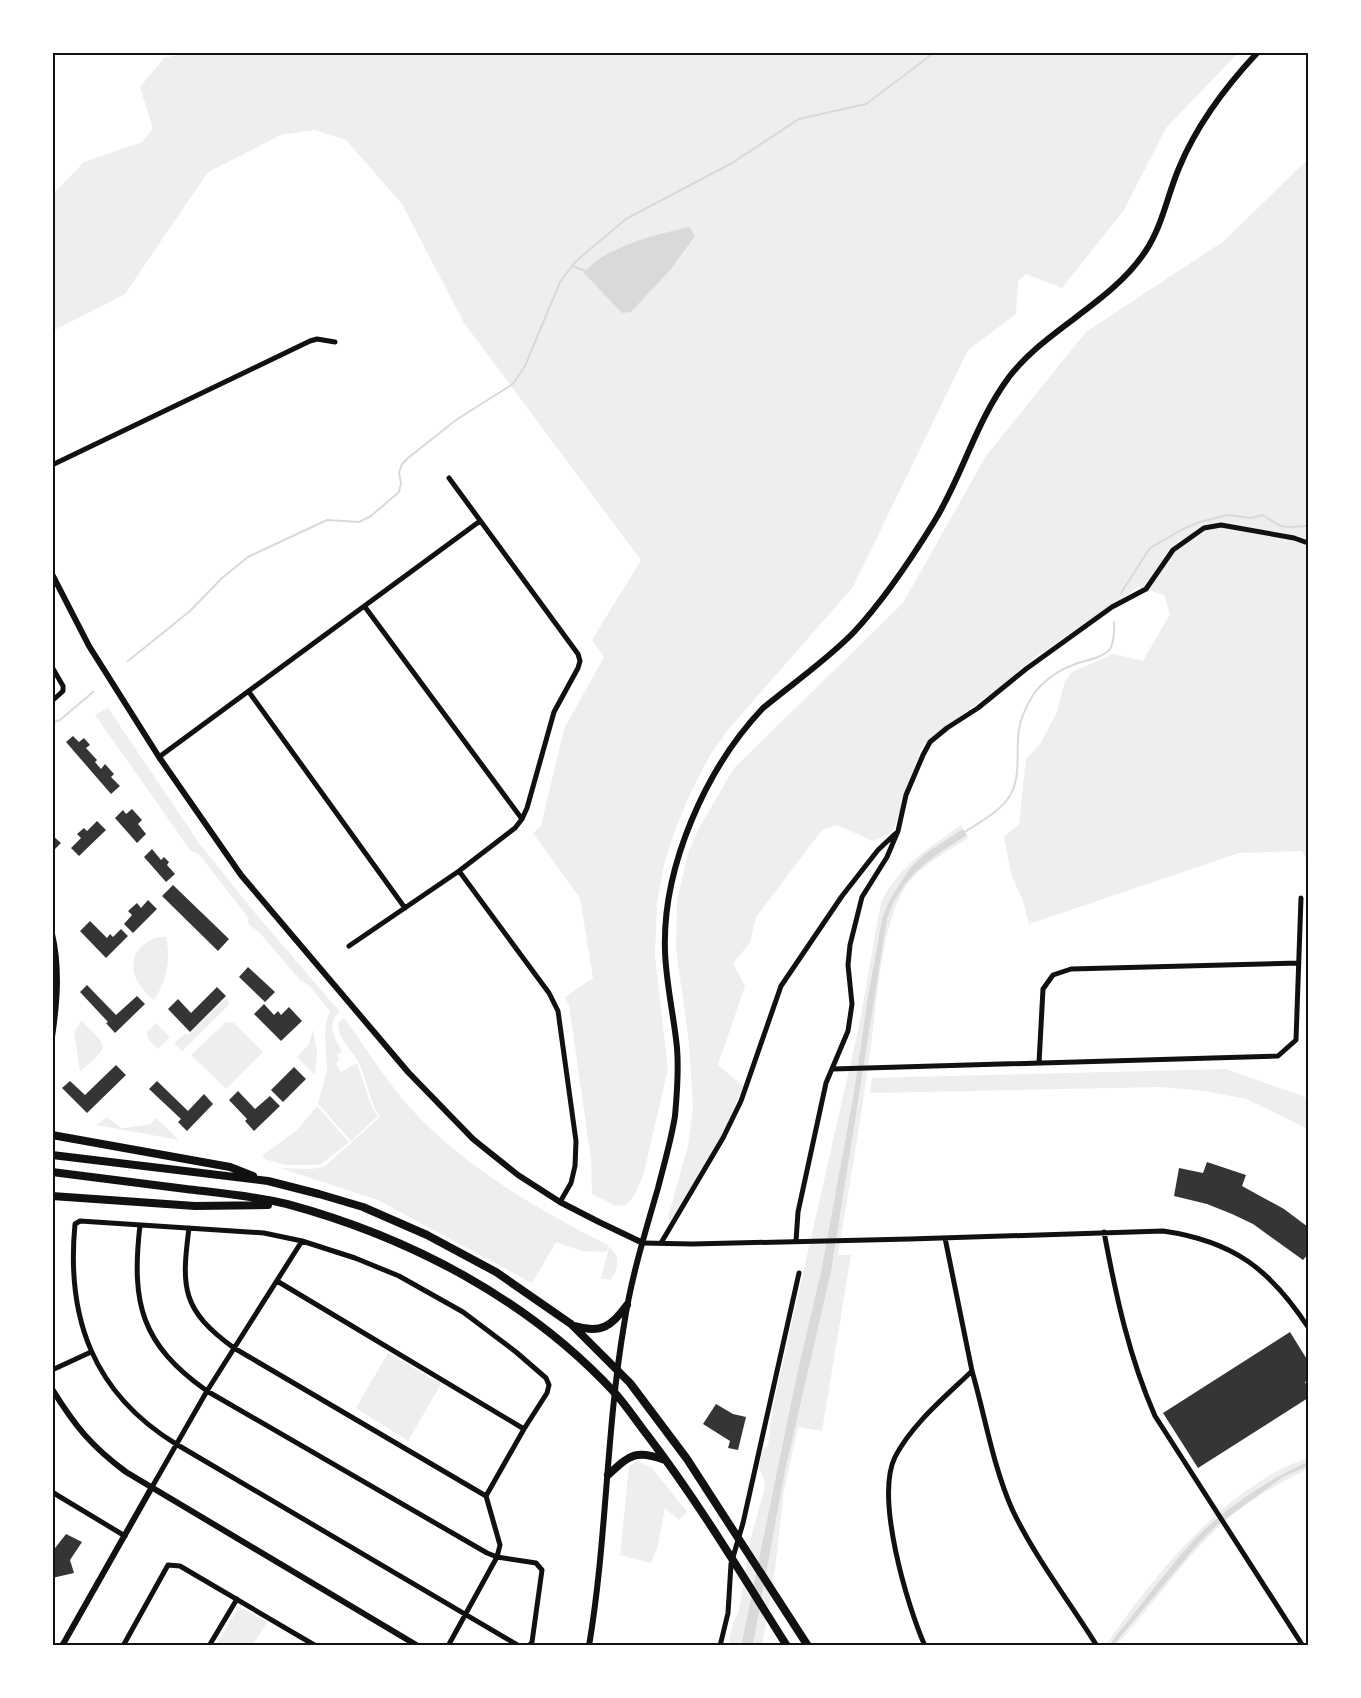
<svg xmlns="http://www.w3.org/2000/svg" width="1361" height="1698" font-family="'Sofia Sans Condensed',sans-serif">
<rect width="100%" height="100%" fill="#fff"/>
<path fill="#eee" d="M 185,53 L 1238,53 L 1166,128 L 1124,210 L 1062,288 L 1026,274 L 1018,281 L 1016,314 L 968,350 L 853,587 L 731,726 L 710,755 L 691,792 L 675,830 L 664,865 L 657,903 L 655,956 L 668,1069 L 643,1176 L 634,1196 L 626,1205 L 616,1206 L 592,1194 L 591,1160 L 569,1005 L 565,997 L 593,978 L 580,898 L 533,833 L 541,826 L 564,729 L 604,657 L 592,640 L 641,560 L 464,323 L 402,204 L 346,140 L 315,130 L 281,135 L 208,172 L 125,294 L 53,331 L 53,194 L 84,162 L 142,142 L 153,129 L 140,87 L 164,58 Z
M 1308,159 L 1308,862 L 1302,851 L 1239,853 L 1029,924 L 1023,901 L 1011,874 L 1004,837 L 1019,824 L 1026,759 L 1040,744 L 1057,712 L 1065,681 L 1072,672 L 1113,654 L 1143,661 L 1170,614 L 1164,595 L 1138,587 L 1031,660 L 999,688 L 934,735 L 925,743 L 919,753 L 894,829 L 889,834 L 873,841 L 837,825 L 822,830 L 756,917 L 750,943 L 733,963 L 745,986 L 718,1065 L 743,1086 L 722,1136 L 672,1220 L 670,1222 L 668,1217 L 688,1146 L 693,1107 L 689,1043 L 676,949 L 677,900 L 688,853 L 699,828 L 734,768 L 903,603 L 986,456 L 1086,332 L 1224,241 Z
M 108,708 L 199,843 L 255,913 L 340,1012 C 325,1023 335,1039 342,1052 L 337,1055 L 339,1060 L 336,1064 L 341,1072 L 357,1063 L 372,1108 L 378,1116 L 351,1141 L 318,1104 L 327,1070 L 332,1067 L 327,1069 C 327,1051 321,1027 330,1012 L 309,985 L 301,981 L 259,932 L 249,925 L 247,916 L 198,853 L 191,851 L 95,715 Z
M 961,825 L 963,829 L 926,853 L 910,868 L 889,901 L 882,919 L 867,1002 L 854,1092 L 821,1272 L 797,1374 L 741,1645 L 728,1646 L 733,1623 L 739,1610 L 752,1533 L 764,1491 L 765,1482 L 759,1467 L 763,1449 L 768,1446 L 773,1406 L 859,1026 L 881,902 C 899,866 929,848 961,825 Z
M 967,835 L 968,838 C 946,853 919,865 905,888 C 880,927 877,1007 870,1052 C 861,1120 849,1187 838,1255 L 851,1255 L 822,1431 L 798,1427 L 784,1491 L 775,1569 L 762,1645 L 753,1646 L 785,1471 L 831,1272 L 887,919 C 902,875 930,859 967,835 Z
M 159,937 L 166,937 C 171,960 167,980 154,1000 C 128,981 123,948 159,937 Z
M 226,998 L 229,1002 L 228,1006 L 182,1051 L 174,1043 L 186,1033 L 188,1035 Z
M 344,1018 C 367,1049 389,1086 416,1114 C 469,1170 541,1211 609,1246 L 606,1252 L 582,1251 L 556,1242 L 532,1283 L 378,1200 L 280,1168 L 311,1169 L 324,1167 L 380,1117 C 368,1100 368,1078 357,1060 C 350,1047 338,1039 338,1023 Z
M 81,1021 C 111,1049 109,1045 80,1072 L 74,1032 Z
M 226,1022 L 234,1023 L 263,1052 L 226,1089 L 191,1055 Z
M 156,1023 L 170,1037 L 158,1049 L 148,1039 L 147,1032 Z
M 313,1029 L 317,1053 L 315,1075 L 297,1057 L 309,1044 Z
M 1226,1069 L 1308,1098 L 1308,1129 L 1246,1099 L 1205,1091 L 1160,1087 L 870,1093 L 872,1078 Z
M 317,1106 L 349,1142 L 320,1165 L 286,1165 L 264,1159 L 263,1155 L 297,1130 Z
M 107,1117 L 121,1128 L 125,1128 L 151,1124 L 156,1118 L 179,1140 L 96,1125 Z
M 609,1247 C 621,1255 619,1269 610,1280 L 601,1278 Z
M 388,1353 L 441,1384 L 408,1441 L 356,1408 Z
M 1308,1457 L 1308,1462 C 1268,1479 1222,1510 1192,1542 C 1163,1575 1136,1611 1108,1645 L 1105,1646 C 1152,1579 1206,1510 1279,1470 C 1288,1465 1299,1462 1308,1457 Z
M 638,1461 L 652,1468 L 687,1512 L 679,1520 L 665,1508 L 658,1545 L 651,1563 L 620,1555 L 629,1466 Z
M 1308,1466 L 1308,1469 C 1276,1484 1242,1505 1216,1529 C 1181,1563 1150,1608 1117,1645 L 1114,1646 L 1197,1545 L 1216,1526 L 1283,1477 Z
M 239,1607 L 267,1622 L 253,1645 L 216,1645 Z"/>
<path fill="#d9d9d9" d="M 689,227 L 695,236 L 671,269 L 631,312 L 622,313 L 584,273 C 603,247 659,234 689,227 Z
M 963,829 L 967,835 C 930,859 902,875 887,919 L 831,1272 L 785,1471 L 753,1645 L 741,1646 L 797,1374 L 821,1272 L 854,1092 L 867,1002 L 882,919 L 889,901 L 910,868 L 926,853 Z
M 1308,1462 L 1308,1466 L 1283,1477 L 1216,1526 L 1197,1545 L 1114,1645 L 1108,1646 C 1136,1611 1163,1575 1192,1542 C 1222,1510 1268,1479 1308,1462 Z"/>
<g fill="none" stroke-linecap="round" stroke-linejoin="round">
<path stroke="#d9d9d9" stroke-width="2" d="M 572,266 L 586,271
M 1121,593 L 1150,548 L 1183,529 L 1200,522 L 1228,515 L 1251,518 L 1263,515 C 1287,532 1283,526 1308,526
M 128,661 L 190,611 L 222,578 L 248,557 L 327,520 L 359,522 L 371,516 L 399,492 L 401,483 L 399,473 L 402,464 L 408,458 L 456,420 L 513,384 L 525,366 L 560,282 L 575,262 L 626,219 L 732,163 L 799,119 L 866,104 L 935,52
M 52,723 L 60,720 L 93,692
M 963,833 C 978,823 996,814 1007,800 C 1023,779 1015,752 1019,729 C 1021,717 1027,705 1033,695 C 1042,682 1058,670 1073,665 C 1084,660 1102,659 1110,649 C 1115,641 1114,630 1114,622"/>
</g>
<path fill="#353535" d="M 73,736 L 79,742 L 84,738 L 90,745 L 86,748 L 97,760 L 95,762 L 101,769 L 105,764 L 114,774 L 111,777 L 120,786 L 111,794 L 66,742 Z
M 132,809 L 142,820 L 138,824 L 146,834 L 137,843 L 115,818 L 123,810 L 126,814 Z
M 97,821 L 106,830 L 79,856 L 71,848 L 81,838 L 77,834 L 84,828 L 87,831 Z
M 52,835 L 61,843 L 52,852 Z
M 152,849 L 161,860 L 164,857 L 169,862 L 167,865 L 175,874 L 166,882 L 144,857 Z
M 173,885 L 229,939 L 218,951 L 162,896 Z
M 148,900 L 157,909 L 133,933 L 124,924 L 132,915 L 128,911 L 137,903 L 141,908 Z
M 90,921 L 107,938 L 110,934 L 113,937 L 121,929 L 128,936 L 106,958 L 80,931 Z
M 248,967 L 275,992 L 265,1002 L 239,977 Z
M 87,985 L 116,1015 L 137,996 L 145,1004 L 115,1033 L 106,1023 L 108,1022 L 80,992 Z
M 217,987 L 226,996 L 190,1032 L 168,1009 L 178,999 L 191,1013 Z
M 264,1004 L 274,1015 L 278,1011 L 281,1015 L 289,1007 L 302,1021 L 281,1041 L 254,1014 Z
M 116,1065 L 126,1075 L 87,1113 L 62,1088 L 70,1081 L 85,1095 Z
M 294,1067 L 306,1079 L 283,1102 L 271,1090 Z
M 157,1081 L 188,1111 L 204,1094 L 213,1104 L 187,1131 L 178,1122 L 181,1119 L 149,1089 Z
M 238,1091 L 255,1109 L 270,1096 L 280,1106 L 254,1131 L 245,1121 L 247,1119 L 229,1100 Z
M 1207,1162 L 1246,1175 L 1242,1186 L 1284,1209 L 1308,1227 L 1308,1254 L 1303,1260 L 1253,1224 L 1232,1214 L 1207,1204 L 1174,1196 L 1179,1168 L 1203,1173 Z
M 1290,1332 L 1308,1361 L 1308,1380 L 1305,1382 L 1308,1388 L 1308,1398 L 1198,1468 L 1163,1413 Z
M 716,1404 L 733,1414 L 746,1417 L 738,1450 L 728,1448 L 730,1441 L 703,1424 Z
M 66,1534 L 82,1542 L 70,1560 L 74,1573 L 52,1578 L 52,1552 Z"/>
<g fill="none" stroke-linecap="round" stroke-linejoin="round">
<path stroke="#111" stroke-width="5" d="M 52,465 L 310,341 L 317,339 L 335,342
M 365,607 L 522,819
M 52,667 L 63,686 L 63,691 L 52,701
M 249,692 L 405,908
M 159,757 L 480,521
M 459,871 L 549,993 L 558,1011 L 576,1141 L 575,1166 L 571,1183 L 560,1202
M 349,946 L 459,871 L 515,828 L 522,819 L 527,808 L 554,712 L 578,668 L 580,661 L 578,654 L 449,478
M 1039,1063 L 1043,989 L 1053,975 L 1071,969 L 1299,963
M 833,1069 L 1278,1056 L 1296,1040 L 1301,898
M 140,1225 C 131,1304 141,1344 207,1391 L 487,1553 L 497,1557 L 536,1563 L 542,1570 L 532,1642 L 529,1646
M 189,1228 C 181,1289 182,1310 234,1348 L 486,1496 L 500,1545 L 497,1557 L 448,1646
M 1104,1232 C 1116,1296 1129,1357 1155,1416 L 1303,1646
M 796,1241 L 798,1212 L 826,1083 L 848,1031 L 852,1004 L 848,965 L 850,945 L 862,897 L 887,857 L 898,831 L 906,795 L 923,755 L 930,742 L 947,728 L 978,708 L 1026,669 L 1112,607 L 1146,589 L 1173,550 L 1204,528 L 1221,525 L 1294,538 L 1308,543
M 643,1243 L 692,1244 L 910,1239 L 1163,1231 C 1233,1241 1270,1269 1308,1327
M 661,1243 L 723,1138 L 741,1101 L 781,986 L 842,896 L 878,850 L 895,834
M 277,1281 L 524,1429
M 52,1370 L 91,1352
M 972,1371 C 985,1416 993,1466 1012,1509 C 1034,1556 1069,1601 1097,1646
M 152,1487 L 207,1391 L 302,1241
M 52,1492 L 125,1536
M 486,1496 L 524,1429 L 547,1393 L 549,1385 L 546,1378 L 516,1352 L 463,1312 L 399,1276 L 355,1258 L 302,1241 L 264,1233 L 80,1221 L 75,1224 C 66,1318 93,1393 176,1444 L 519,1646
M 123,1646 L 168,1565 L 180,1566 L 316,1646
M 209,1646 L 237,1599
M 720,1646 L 728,1613 L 731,1564 L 743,1523 L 799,1273
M 925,1646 C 907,1605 875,1498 895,1457 C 912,1424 945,1397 972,1371 L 945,1238"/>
<path stroke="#111" stroke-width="6" d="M 52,574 L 89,646 L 159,757 L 241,875 L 408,1072 L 473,1139 L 518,1175 L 560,1202 L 599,1222 L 643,1243
M 52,934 C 60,968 57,1003 52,1037
M 52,1389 C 75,1426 91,1446 126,1472 L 418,1646
M 62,1646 L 152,1487
M 589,1646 C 607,1539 606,1431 624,1325 C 631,1278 645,1233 658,1188 C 664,1164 671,1141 675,1116 C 677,1094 679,1071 677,1048 C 674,1016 666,984 665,951 C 662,867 706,768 763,708 C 793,683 827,660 854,632 C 881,603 913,556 934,522 C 963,475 975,423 1009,377 C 1047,328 1110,304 1145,252 C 1163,225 1167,196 1179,168 C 1197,124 1226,86 1258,52"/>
<path stroke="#111" stroke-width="8" d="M 52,1135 L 230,1167 L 253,1176
M 52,1155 L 268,1181 L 319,1194 L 363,1207 L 427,1235 L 496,1272 L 571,1324 L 630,1383 L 687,1459 L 808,1646
M 52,1172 C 97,1178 142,1183 186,1189 C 220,1193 255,1196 287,1204 C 409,1237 528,1299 614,1392 C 626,1405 637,1422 648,1436 C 699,1503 742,1575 787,1646
M 52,1196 L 195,1206 L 268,1205
M 575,1326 C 601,1334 612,1326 627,1305
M 608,1475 C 630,1455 635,1449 665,1460"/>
</g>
<rect width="1361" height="1698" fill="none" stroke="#ffffff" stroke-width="108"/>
<rect x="54" y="54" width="1253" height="1590" fill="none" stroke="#111" stroke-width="2"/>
</svg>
